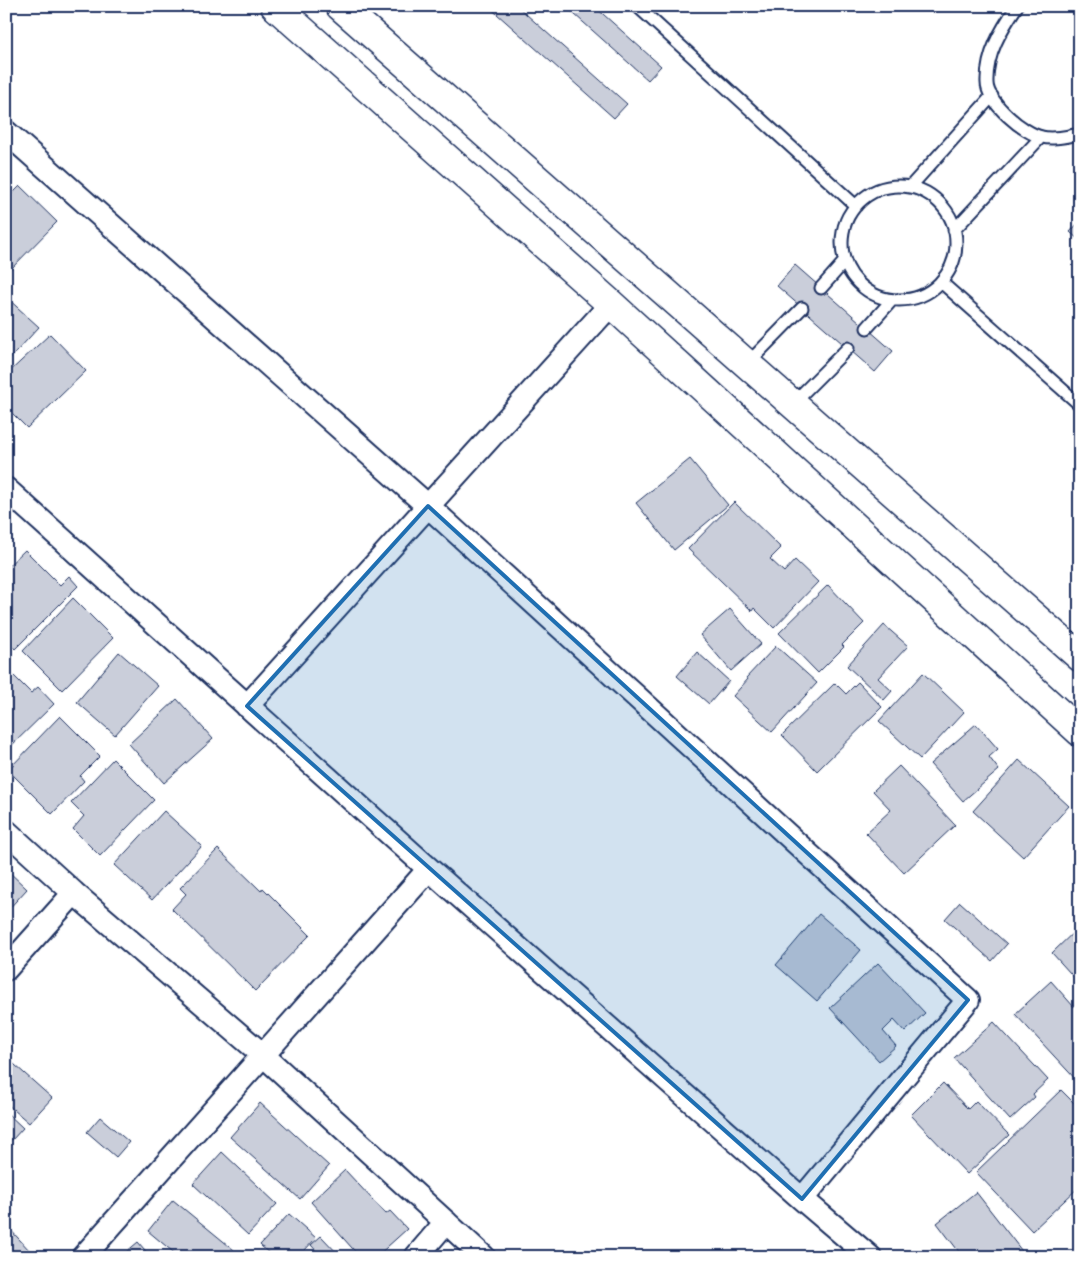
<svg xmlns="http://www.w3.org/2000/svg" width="1086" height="1263" font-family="'Comic Neue',sans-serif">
<rect width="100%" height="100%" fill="#fff"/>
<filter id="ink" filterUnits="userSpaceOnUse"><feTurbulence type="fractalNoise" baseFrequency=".02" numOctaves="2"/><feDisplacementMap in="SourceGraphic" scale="10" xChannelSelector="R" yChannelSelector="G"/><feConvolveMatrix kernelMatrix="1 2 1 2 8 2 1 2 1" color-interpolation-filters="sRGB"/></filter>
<g filter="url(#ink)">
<path fill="#caceda" stroke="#1b2f5e" d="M 488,6 L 517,6 L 627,104 L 614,118 Z
M 565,6 L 594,6 L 661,66 L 648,80 Z
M 20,186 L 57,222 L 6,274 L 6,200 Z
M 1080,221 L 1080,241 L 1070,232 Z
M 795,265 L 893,351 L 875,372 L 777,286 Z
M 6,297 L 39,327 L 6,363 Z
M 50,334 L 86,371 L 27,428 L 6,407 L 6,375 Z
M 690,459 L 728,505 L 674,550 L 636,503 Z
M 734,502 L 781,548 L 770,559 L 784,572 L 795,560 L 818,582 L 774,628 L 754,608 L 752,611 L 688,549 Z
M 25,550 L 60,585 L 69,576 L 78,586 L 15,649 L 6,640 L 6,568 Z
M 828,585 L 864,623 L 842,645 L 844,647 L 818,673 L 779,633 Z
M 73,598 L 113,638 L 62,690 L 23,651 Z
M 730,609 L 761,644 L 731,671 L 700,635 Z
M 884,625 L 908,646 L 878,678 L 892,691 L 884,700 L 847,666 Z
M 776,646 L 817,683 L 772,732 L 733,696 L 748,679 L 746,678 Z
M 119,652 L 158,686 L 115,735 L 77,702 Z
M 697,652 L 729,681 L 709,704 L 677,676 Z
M 9,671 L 31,693 L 38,687 L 54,704 L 6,751 L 6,674 Z
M 923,673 L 964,712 L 920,759 L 879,721 Z
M 858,682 L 882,707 L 817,771 L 782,735 L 835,683 L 846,694 Z
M 177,699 L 213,739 L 164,783 L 129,744 Z
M 60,716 L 100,756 L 80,776 L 84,781 L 52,814 L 8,770 Z
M 976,724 L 998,749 L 989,757 L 999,770 L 963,801 L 930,764 Z
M 113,759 L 154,800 L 100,856 L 73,829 L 84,816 L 71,803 Z
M 1019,760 L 1069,806 L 1023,857 L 973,811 Z
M 899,766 L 955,825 L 904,873 L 866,833 L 891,810 L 873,791 Z
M 164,811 L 202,846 L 152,900 L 114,865 Z
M 218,849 L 261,891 L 263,888 L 310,935 L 255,991 L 172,909 L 186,894 L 180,888 Z
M 6,869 L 27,889 L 6,912 Z
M 960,902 L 1007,944 L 992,961 L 945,919 Z
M 819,914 L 861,950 L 817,1001 L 776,965 Z
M 1080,926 L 1080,984 L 1052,953 Z
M 878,963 L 925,1013 L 905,1032 L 894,1020 L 883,1031 L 896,1046 L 879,1061 L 830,1008 Z
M 1051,981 L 1074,1007 L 1078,1003 L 1080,1006 L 1080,1084 L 1015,1014 Z
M 994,1022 L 1048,1080 L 1033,1094 L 1035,1097 L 1010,1120 L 954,1058 Z
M 6,1057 L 52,1098 L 29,1123 L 6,1103 Z
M 943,1083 L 968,1109 L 976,1101 L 1009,1135 L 967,1174 L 911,1115 Z
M 1061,1090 L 1080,1109 L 1080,1186 L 1032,1231 L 976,1172 Z
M 260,1103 L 329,1166 L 300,1199 L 230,1137 Z
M 6,1112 L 23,1128 L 12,1140 L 6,1135 Z
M 100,1117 L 129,1142 L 116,1157 L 87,1132 Z
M 222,1152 L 277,1204 L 248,1235 L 193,1184 Z
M 345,1170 L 386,1214 L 390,1211 L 407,1229 L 376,1257 L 360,1257 L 311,1202 Z
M 976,1192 L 1025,1255 L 1023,1257 L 963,1257 L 937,1223 Z
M 173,1200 L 234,1250 L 229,1257 L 179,1257 L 148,1231 Z
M 289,1214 L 316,1238 L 304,1251 L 310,1257 L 273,1257 L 260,1245 Z
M 6,1225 L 31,1252 L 25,1257 L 6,1257 Z
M 321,1236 L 341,1257 L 322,1257 L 311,1245 Z
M 138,1242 L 151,1257 L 120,1257 Z"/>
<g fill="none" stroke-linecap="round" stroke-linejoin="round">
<defs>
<path id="service" d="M 637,6 L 856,206
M 1017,6 C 1001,30 986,54 987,83 C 987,102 1024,134 1042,137 C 1054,140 1067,136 1080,134
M842 243a57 57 0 1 1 114 0a57 57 0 1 1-114 0Z
M 910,187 L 992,96
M 954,230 L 1041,137
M 941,282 L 1080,405
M 821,288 L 845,261
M 867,328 L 892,300
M 747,364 L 802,308
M 792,404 L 848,348"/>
<path id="minor" d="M 6,132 L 428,506 L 968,1000 L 802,1199
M 6,489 L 429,869 L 802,1199 L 870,1257
M 247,706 L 611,304
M 6,831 L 74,893 L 263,1055 L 484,1257
M 6,969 L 74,893
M 83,1257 L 429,869
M 416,1257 L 446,1222"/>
<path id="tertiary" d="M 275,6 L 611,304 L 1080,732
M 340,6 L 1080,657"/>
</defs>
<use href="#service" stroke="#1b2f5e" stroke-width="15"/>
<use href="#minor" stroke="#1b2f5e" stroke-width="26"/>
<use href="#tertiary" stroke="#1b2f5e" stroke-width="31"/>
<use href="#service" stroke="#fff" stroke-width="11"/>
<use href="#minor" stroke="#fff" stroke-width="22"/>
<use href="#tertiary" stroke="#fff" stroke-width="28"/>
</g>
</g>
<path fill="#1f6fb2" fill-opacity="0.2" stroke="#1f6fb2" stroke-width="4" stroke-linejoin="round" d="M 428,506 L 968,1000 L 802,1199 L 247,706 Z"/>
<rect width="1086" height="1263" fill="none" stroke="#fff" stroke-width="25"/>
<rect x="12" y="12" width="1061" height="1238" fill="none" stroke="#1b2f5e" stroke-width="2" filter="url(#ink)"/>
</svg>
